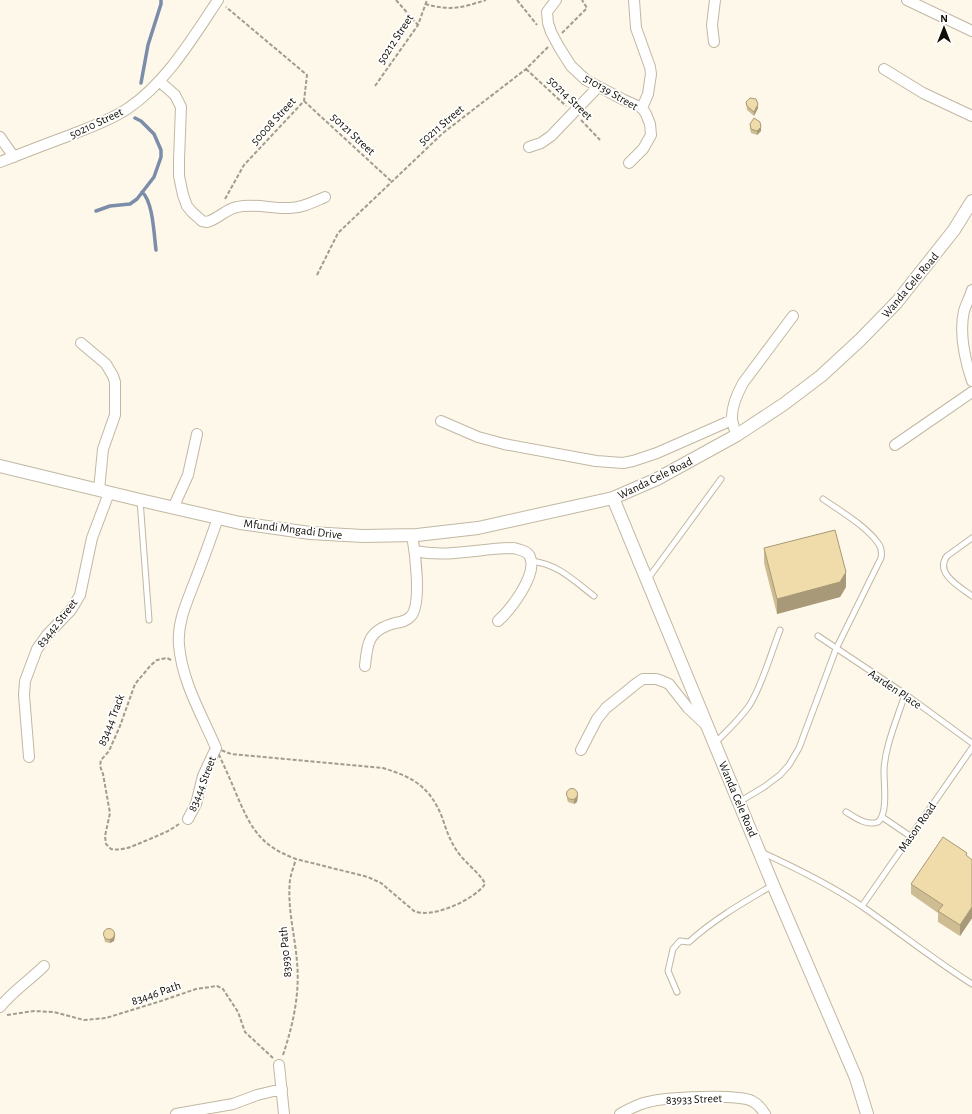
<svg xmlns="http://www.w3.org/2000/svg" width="972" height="1114" font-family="'Alegreya Sans',sans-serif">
<rect width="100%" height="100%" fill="#fef8ea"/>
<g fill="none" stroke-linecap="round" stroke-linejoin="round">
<path stroke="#7b8da9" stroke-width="3.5" d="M 141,83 L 148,45 L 161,4 L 161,0
M 142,192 C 153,201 154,235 156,250
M 96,211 L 110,206 L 130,204 L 137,199 L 154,177 L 161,157 L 161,150 L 154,134 L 141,121 L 135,118"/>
<defs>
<path id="service" d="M 140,500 L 149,620
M 972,538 L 947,556 C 934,573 960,587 972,596
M 531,561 C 558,564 573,580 594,596
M 647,580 L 721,479
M 818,636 L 905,694 L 972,743
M 715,743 C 727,731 739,720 749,706 C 762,686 771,653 780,630
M 739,802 L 764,787 L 780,775 L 789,765 L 799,748 L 836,649 L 881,558 C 882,553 881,547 878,543 C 866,526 840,511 823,499
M 846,812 C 856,818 866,826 878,822 C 888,814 884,784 884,772 C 884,748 898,717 905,694
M 882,817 L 910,836
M 761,852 C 796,868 831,885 863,907 C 899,932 934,960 972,984
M 862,906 L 972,748
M 677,992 L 668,971 L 673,949 L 680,941 L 689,942 C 714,919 744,902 773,885"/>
<path id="minor" d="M 556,0 L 547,12 L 548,23 L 551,32 L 559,47 L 571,66 L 586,80 L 624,100 L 642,108 L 646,114 L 650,124 L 651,135 L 643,149 L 629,163
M 634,0 L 636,28 L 650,67 L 651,74 L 648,94 L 642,108
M 907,0 L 972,31
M 714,42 L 712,25 L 715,0
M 884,69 L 923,93 L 972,116
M 159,81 L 175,95 L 181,107 L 179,160 L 179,176 L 183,195 L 187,206 L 192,212 L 202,221 L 207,222 C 218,219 226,209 237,207 C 255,203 272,209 290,208 C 302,208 313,202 325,197
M 0,137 L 14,157
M 529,147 L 541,143 L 551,136 L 598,87
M 0,162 C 23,153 46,144 68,136 C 88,128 109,121 127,109 C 166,83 192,39 218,0
M 972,290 C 970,297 966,304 964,311 C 959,333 965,360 972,381
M 81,343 L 106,364 L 113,376 L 115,382 L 115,415 L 103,449 L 99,490
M 441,421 L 478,437 L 504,444 L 596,461 L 623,463 L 633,461 L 657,453 L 732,420
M 737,435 C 735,431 733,425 732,420 C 731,407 737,394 743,383 L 793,316
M 895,445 L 972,392
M 173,508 L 188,475 L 197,434
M 415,551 C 449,558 481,548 514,548 C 520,550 528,551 530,557 C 538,575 510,610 498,621
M 365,666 C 367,642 369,630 395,623 C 401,622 407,621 411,616 C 422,604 415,551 412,535
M 581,750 L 597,719 L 606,708 L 637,683 L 643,679 L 656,679 L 662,681 L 669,684 L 688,708 L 706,725
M 29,757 L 24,695 L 25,681 L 37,649 L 47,635 L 71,610 L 80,595 L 92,538 L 109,493
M 188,819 L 196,804 L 203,776 L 216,748 C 202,715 182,682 179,645 C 177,621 188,600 196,578 C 204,558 211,538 218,518
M 0,1007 C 13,991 30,980 44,966
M 279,1065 L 284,1114
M 176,1114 L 233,1104 L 257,1095 L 282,1089
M 620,1114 C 629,1109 638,1104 648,1102 C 666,1097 737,1094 752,1101 C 758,1104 762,1109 765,1114"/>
<path id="tertiary" d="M 0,466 L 140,500 L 240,523 L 310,533 L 363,536 L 417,535 L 478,528 L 613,498 L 657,479 L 737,435 L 784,404 L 821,376 L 860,340 L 897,302 L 954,230 L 972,201
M 613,498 L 773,885 L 856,1078 L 867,1114"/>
</defs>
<use href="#service" stroke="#c1b8a2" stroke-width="7"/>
<use href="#minor" stroke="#c1b8a2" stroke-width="12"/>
<use href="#tertiary" stroke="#c1b8a2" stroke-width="14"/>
<path stroke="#a19c90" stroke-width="2" stroke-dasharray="4 2" stroke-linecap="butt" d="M 396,0 L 418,25
M 517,0 L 537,25
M 425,4 C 452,11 460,8 486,0
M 562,33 L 587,8 L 582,0
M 526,69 L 566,106
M 375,86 L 418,25 L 427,0
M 304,101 L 391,181
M 581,120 L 600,140
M 225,199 L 244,165 L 304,101 L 307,75 L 226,7
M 317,275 L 338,233 L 443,133 L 526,69 L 548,47
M 171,660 L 167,658 L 157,660 L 151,665 L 135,684 L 120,726 L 109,751 L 101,760 L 100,766 L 103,774 L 110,813 L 105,836 L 106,844 L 111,849 C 124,851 133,846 145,841 C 157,836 168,832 179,824
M 216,748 L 231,754 L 383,768 C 413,777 430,787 442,817 C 446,829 450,841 457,851 C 464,862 482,875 485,884 C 474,900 432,919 414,911 L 381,883 L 368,877 L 296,859 C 258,845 250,826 235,791 C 229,776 222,762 216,748 Z
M 7,1015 L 34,1011 L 54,1012 L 84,1020 L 106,1018 L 161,1001 L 196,989 L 217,986 L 223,989 L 238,1012 L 245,1032 L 273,1058
M 283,1055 C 293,1025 300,994 297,962 C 295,935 287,908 290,880 C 291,873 294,866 296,859"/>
<use href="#service" stroke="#fff" stroke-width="5"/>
<use href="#minor" stroke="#fff" stroke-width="10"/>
<use href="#tertiary" stroke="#fff" stroke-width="12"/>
</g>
<path fill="#cebd93" d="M 746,102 L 758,108 L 754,116 L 747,110 Z
M 750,124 L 761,131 L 757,135 L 751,133 L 750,128 Z
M 764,548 L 846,587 L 840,597 L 777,614 L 764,563 Z
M 567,795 L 578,797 L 577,802 L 574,804 L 568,802 L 567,799 Z
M 967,856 L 972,860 L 972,918 L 960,936 L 938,922 L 938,913 L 911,894 L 911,884 Z
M 104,934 L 115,936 L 114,941 L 110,943 L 105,942 L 104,938 Z"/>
<path fill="#a89a78" d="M 758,104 L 758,108 L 754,116 L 754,112 Z
M 761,127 L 761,131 L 757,135 L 757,131 Z
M 846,572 L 846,587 L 840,597 L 777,614 L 777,599 Z
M 578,793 L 577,802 L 574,804 L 574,800 Z
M 972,907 L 972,918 L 960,936 L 960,925 Z
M 115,932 L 115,936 L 114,941 L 110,943 L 110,940 Z"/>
<path fill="#f0dcab" stroke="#a89a78" d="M 750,98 L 756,99 L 758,104 L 754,112 L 747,106 L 746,102 Z
M 754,118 L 760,122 L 761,127 L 757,131 L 751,129 L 750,124 Z
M 835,530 L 846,572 L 840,582 L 777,599 L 764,548 Z
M566.5 794a5.5 5.5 0 1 1 11 0a5.5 5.5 0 1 1-11 0Z
M 943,837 L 967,853 L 966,855 L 972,860 L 972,907 L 960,925 L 938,911 L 943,905 L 911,884 Z
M103.5 934a5.5 5.5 0 1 1 11 0a5.5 5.5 0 1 1-11 0Z"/>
<g text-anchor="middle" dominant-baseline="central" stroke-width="3.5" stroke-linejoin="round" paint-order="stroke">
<g font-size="12" fill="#110e06" stroke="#fff">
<text transform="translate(395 39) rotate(-57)">50212 Street</text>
<text transform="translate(611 92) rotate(30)">510139 Street</text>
<text transform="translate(570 98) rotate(44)">50214 Street</text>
<text transform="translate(273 121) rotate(-47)">50008 Street</text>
<text transform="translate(96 123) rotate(-25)">50210 Street</text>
<text transform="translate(441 125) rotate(-40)">50211 Street</text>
<text transform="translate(353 134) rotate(43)">50121 Street</text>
<text transform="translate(910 285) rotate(-50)">Wanda Cele Road</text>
<text transform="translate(655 478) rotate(-26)">Wanda Cele Road</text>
<text transform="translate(293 529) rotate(7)">Mfundi Mngadi Drive</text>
<text transform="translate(57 623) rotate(-52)">83442 Street</text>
<text transform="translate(895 689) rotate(34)">Aarden Place</text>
<text transform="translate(111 720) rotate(-69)">83444 Track</text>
<text transform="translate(202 784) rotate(-69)">83444 Street</text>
<text transform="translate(738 799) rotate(67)">Wanda Cele Road</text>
<text transform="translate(917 827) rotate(-55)">Mason Road</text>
<text transform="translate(285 952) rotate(-95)">83930 Path</text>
<text transform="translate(156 993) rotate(-19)">83446 Path</text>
<text transform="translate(694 1099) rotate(-2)">83933 Street</text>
</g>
</g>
<g transform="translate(944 28)" stroke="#ffffff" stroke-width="3" paint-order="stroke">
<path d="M0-3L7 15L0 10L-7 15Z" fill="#110e06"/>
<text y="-6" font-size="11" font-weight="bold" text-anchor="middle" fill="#110e06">N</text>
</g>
</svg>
